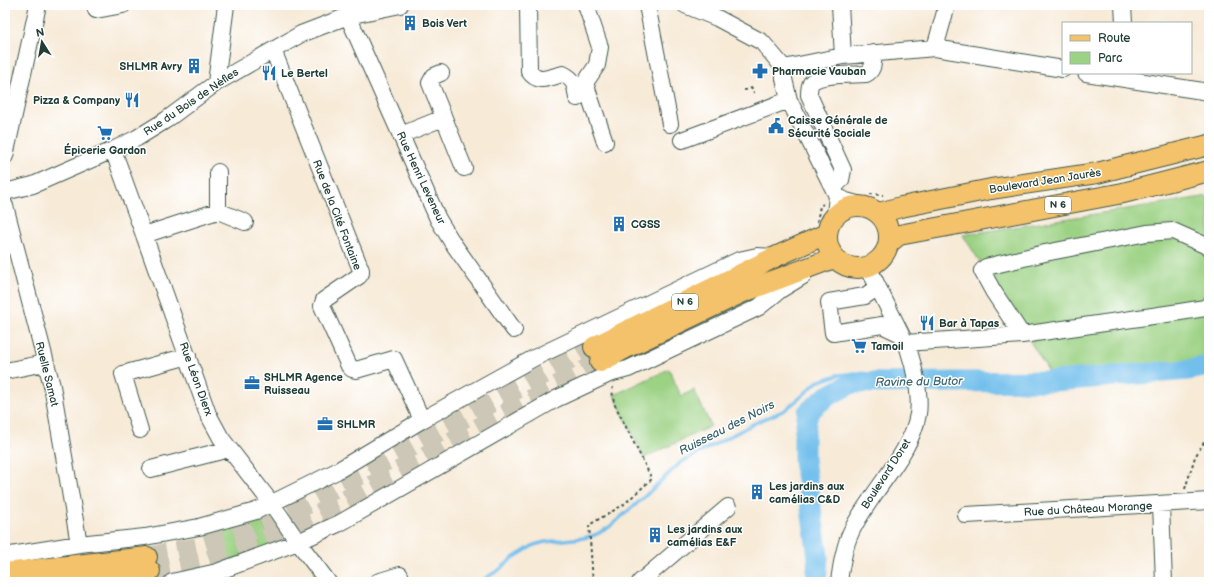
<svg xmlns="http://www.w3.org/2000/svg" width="1214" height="587" font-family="'Balsamiq Sans',sans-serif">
<rect width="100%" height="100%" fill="#fff"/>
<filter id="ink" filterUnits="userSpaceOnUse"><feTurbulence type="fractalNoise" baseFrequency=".025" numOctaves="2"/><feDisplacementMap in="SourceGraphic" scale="8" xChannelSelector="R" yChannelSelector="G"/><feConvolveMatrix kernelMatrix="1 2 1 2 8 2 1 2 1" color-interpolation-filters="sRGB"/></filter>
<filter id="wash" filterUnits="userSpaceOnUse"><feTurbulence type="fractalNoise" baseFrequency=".012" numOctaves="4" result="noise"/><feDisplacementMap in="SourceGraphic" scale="16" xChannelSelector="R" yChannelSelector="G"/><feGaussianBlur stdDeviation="0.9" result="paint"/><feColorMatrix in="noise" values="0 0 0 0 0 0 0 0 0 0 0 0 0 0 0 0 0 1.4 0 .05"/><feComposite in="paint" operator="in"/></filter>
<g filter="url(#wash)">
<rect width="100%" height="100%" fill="#f7ead7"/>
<path fill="#9cd284" stroke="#5e885c" d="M 1209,196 L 1209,366 L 1188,370 L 1055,381 L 963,235 Z
M 669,369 L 681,396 L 694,390 L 711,426 L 644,458 L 614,395 Z
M 262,516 L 272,546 L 222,563 L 212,533 Z"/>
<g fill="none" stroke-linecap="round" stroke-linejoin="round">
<path stroke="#72bfec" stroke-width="3.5" d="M 479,582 L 499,570 L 513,558 L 534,545 L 545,542 L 583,538 L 595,535 L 608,528 L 641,500 L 680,463 L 755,423 L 785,410 L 801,397 L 817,382 L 838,375 L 857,373 L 870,374 L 890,382"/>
<path stroke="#72bfec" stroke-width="21" d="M 816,582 L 818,557 L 804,460 L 804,436 L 808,412 L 826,397 L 852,383 L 1055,381 L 1188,370 L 1209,366"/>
</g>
</g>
<g filter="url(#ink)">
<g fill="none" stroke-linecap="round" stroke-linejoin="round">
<path stroke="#ccc7b6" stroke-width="20" stroke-dasharray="20 10" stroke-linecap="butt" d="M 147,557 L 200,547 L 243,534 L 302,507 L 594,347
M 150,571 L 204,561 L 247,547 L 308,520 L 600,362"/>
<defs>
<path id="minor" d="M 528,5 L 529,71 C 538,85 550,77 563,74 C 575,80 575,85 577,98
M 586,5 L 600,47 L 597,65 L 585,83 L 605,142
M 647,5 L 670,124
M 685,5 L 717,18 L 762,42 L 784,68
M 840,5 L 843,56
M 1123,5 L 1124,23
M 96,10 L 123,5
M 348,16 L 438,219 L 452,242 L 514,330
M 935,48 L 947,5
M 273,50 L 361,270 L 361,273 L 359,276 L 324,300 L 322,306 L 349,366 L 352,369 L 356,370 L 394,359 L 422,420
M 784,68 L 843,56 L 935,48 L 1063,69
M 784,68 L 784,79 L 789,100 L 837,196 L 835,214
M 441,73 L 434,76 L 430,83 L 464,168
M 1086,73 L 1209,92
M 216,83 L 226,5
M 401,135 L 443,118
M 682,140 L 789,100
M 113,150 L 144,235 L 208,414 L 221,438 L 272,504 L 298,542 L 328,582
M 5,156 L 38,5
M 833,188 L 841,180 L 843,170 L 809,95 C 809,91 809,87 811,83 C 819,73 853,75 866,74 C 874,70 873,62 874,53
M 5,192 L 33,185 L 113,150 L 137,138 L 166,120 L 216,83 L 301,34 L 348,16 L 400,5
M 837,196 L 846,201 L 861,205
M 5,206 L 52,386 L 79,544
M 218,211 L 218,172
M 144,235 L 218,211 L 245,222
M 878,287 L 865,296 L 829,302 L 833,333 L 882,325 L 901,334
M 1022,335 L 993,291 L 982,271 L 986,267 L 1045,253 L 1147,233 L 1173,231 L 1209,247
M 905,343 L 1022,335 L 1180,312 L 1205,308 L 1209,305
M 5,371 L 45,363
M 140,430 L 123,374 L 188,356
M 151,469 L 229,449
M 1161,505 L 1164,582
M 966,515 L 1209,501
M 5,556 L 79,544 L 145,537 L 199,527 L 256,511 L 337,471 L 422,420 L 534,358 L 739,260 L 757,256 L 775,257
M 172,582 L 217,572 L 298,542 L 340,523 L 556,399 L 609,374 L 628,369 L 759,307 L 780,290 L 803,276
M 377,582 L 400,575
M 640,582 L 728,507
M 839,582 C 841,566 844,547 851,532 C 857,519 865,508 873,496 C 890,471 913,444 918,414 C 921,395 914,366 908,348 L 872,275 L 864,267"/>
<path id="major" d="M827 237a31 31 0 1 1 62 0a31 31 0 1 1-62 0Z
M 879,213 L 901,207 L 991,189 L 1097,173 L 1209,145
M 889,243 L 899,235 L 1123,193 L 1209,171
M 594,347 L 775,257 L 826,234
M 600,362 L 630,346 L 741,293 L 834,258
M 5,573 L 147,557
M 48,582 L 150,571"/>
</defs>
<use href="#minor" stroke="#3f574c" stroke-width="18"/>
<use href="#major" stroke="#3f574c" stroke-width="22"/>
<path stroke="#3f574c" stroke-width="2" stroke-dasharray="3 3" stroke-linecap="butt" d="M 745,89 L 745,90 L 752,88 L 754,93
M 870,194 L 883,195
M 817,222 L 820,206 L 823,204
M 1209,438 L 1204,442 L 1209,457
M 1185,489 L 1195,457 L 1204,442
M 593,582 L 589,525 L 623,505 L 652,479 L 614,403 L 612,390 L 613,387"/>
<use href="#minor" stroke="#fff" stroke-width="16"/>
<use href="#major" stroke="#f3c26a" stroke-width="20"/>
</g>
</g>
<defs>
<symbol id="building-bare" viewBox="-9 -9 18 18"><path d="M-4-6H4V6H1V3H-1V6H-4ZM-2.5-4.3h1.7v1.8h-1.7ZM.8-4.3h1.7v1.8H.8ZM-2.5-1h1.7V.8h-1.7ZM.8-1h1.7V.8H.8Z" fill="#1f6fb2" stroke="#fff" stroke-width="2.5" paint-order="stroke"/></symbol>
<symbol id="pharmacy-bare" viewBox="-9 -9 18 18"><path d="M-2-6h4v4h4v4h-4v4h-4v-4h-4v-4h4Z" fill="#1f6fb2" stroke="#fff" stroke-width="2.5" paint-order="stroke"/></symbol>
<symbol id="restaurant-bare" viewBox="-9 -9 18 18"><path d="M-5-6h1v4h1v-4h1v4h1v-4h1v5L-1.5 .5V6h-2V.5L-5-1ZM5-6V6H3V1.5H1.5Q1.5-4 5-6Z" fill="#1f6fb2" stroke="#fff" stroke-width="2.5" paint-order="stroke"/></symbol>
<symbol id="civic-bare" viewBox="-9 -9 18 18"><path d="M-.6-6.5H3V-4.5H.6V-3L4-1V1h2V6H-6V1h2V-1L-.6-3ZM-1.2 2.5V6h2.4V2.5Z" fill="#1f6fb2" stroke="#fff" stroke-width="2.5" paint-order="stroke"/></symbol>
<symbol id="supermarket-bare" viewBox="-9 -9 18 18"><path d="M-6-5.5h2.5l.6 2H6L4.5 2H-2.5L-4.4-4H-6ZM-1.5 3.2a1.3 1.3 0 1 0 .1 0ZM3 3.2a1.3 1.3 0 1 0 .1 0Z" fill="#1f6fb2" stroke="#fff" stroke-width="2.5" paint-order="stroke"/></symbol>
<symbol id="office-bare" viewBox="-9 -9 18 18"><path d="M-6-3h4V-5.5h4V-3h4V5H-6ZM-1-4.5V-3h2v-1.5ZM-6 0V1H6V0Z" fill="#1f6fb2" stroke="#fff" stroke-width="2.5" paint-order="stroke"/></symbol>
</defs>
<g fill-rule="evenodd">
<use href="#building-bare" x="399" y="12" width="22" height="22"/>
<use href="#building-bare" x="183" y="55" width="22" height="22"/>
<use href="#pharmacy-bare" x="749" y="60" width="22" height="22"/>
<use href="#restaurant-bare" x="258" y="62" width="22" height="22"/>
<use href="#restaurant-bare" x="121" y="89" width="22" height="22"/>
<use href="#civic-bare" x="765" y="115" width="22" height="22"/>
<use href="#supermarket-bare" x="94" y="122" width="22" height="22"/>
<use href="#building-bare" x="608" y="213" width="22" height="22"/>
<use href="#restaurant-bare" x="916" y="312" width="22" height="22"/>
<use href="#supermarket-bare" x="848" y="335" width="22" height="22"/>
<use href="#office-bare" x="241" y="372" width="22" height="22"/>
<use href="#office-bare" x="314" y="413" width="22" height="22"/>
<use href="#building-bare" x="746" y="481" width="22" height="22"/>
<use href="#building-bare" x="644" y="524" width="22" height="22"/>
</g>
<g text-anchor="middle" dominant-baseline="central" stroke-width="3" stroke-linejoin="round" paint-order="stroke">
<g fill="#fff" stroke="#627771" stroke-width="1">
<rect x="1045" y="197" width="26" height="16" rx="3"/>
<rect x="672" y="294" width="26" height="16" rx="3"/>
</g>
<g font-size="10" font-weight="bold" fill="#1f3d34">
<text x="1058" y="205">N 6</text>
<text x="685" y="302">N 6</text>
</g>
<g font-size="11" font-weight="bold" fill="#1f3d34" stroke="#fff" text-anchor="start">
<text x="422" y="23">Bois Vert</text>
<text x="182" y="66" text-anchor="end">SHLMR Avry</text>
<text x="772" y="71">Pharmacie Vauban</text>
<text x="281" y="73">Le Bertel</text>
<text x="120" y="100" text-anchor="end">Pizza &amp; Company</text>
<text x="788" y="120">Caisse Générale de<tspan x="788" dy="13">Sécurité Sociale</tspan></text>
<text x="105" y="150" text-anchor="middle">Épicerie Gardon</text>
<text x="631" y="224">CGSS</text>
<text x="939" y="323">Bar à Tapas</text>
<text x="871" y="346">Tamoil</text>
<text x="264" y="377">SHLMR Agence<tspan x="264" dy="13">Ruisseau</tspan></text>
<text x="337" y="424">SHLMR</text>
<text x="769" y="486">Les jardins aux<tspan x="769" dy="13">camélias C&amp;D</tspan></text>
<text x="667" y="529">Les jardins aux<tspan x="667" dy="13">camélias E&amp;F</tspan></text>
</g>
<g font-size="11" fill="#1f3d34" stroke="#fff">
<text transform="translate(191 102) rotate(-34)">Rue du Bois de Nèfles</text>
<text transform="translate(421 178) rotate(65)">Rue Henri Leveneur</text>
<text transform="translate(1045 181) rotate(-9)">Boulevard Jean Jaurès</text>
<text transform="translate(337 215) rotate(69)">Rue de la Cité Fontaine</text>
<text transform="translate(47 374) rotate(76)">Ruelle Samat</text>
<text transform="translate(196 379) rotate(70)">Rue Léon Dierx</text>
<text transform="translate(886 474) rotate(-57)">Boulevard Doret</text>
<text transform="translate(1088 509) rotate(-3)">Rue du Château Morange</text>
</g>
<g font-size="12" font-style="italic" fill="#38646b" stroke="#fff">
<text transform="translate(919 382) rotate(-1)">Ravine du Butor</text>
<text transform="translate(727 428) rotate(-27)">Ruisseau des Noirs</text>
</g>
</g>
<rect width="1214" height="587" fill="none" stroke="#fff" stroke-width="20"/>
<rect x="1062" y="22" width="130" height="52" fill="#ffffff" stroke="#a5b1ae"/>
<rect x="1070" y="35" width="20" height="6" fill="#f3c26a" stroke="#a5b1ae"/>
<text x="1098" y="42" font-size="12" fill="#1f3d34">Route</text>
<rect x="1070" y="52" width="20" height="12" fill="#9cd284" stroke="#a5b1ae"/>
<text x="1098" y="62" font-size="12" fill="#1f3d34">Parc</text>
<g transform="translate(42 42) rotate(349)" stroke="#ffffff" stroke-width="3" paint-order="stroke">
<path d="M0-3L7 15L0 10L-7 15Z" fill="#1f3d34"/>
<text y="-6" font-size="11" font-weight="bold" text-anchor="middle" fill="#1f3d34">N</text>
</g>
</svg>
